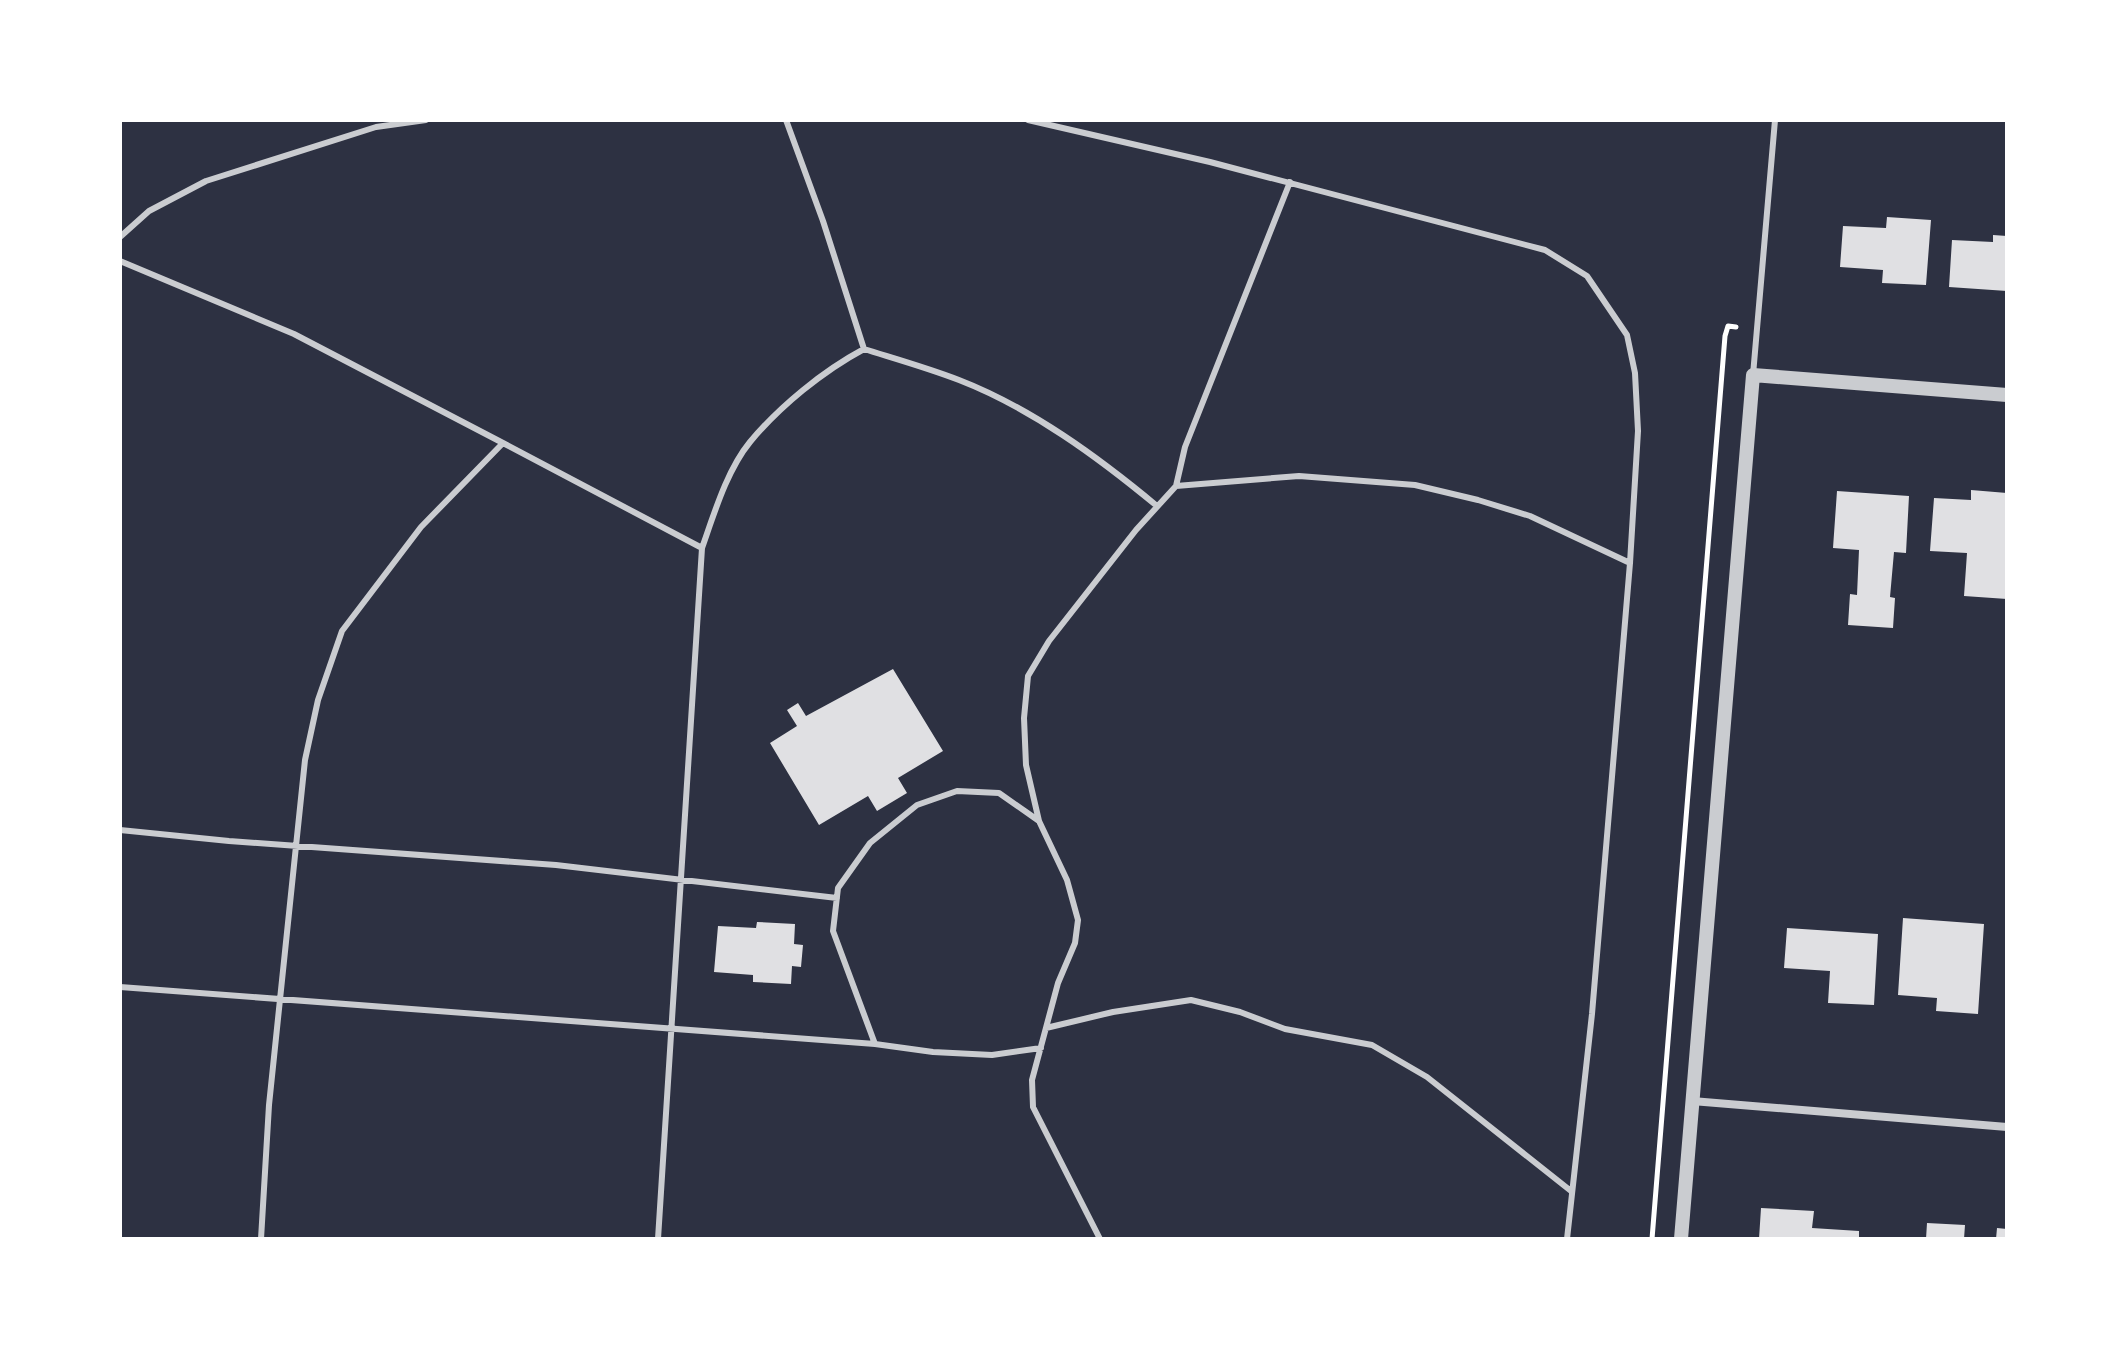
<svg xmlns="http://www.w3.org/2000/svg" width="2127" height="1359" font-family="Arial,sans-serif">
<rect width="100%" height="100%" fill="#2d3142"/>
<path fill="#e0e0e3" d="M 1887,217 L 1931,220 L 1926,285 L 1882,283 L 1883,270 L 1840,267 L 1843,226 L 1886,228 Z
M 1993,235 L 2007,236 L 2007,291 L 1949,287 L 1952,240 L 1993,242 Z
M 1971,490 L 2007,493 L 2007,599 L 1964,596 L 1967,553 L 1930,551 L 1934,498 L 1971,500 Z
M 1837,491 L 1909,496 L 1906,553 L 1894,552 L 1890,597 L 1895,598 L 1893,628 L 1848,625 L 1850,594 L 1857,595 L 1859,550 L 1833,548 Z
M 893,669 L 943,751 L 898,778 L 907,793 L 877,811 L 868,796 L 819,825 L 770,743 L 797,726 L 787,710 L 798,703 L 806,716 Z
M 1903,918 L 1984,924 L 1978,1014 L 1936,1011 L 1937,998 L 1898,995 Z
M 757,922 L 795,924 L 794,944 L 803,945 L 801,967 L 792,966 L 791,984 L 753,982 L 753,975 L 714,972 L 718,926 L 756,928 Z
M 1787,928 L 1878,934 L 1874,1005 L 1828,1003 L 1830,971 L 1784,968 Z
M 1761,1208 L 1814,1211 L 1812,1228 L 1859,1231 L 1859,1239 L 1759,1239 Z
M 1927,1223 L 1965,1225 L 1964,1239 L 1926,1239 Z
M 1997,1228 L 2007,1229 L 2007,1239 L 1996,1239 Z"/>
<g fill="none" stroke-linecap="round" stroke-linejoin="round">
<path stroke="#fff" stroke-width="5" d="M 1652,1239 L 1725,336 L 1728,326 L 1736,327"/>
<path stroke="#caccd0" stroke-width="6" d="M 786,120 L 823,221 L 864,349 C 896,359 928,368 959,380 C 1031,408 1098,457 1157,506
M 1028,120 L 1210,162 L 1545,250 L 1587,276 L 1627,335 L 1635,373 L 1638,431 L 1630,563 L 1592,1014 L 1567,1239
M 120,237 L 149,211 L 206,181 L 376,127 L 426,120
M 120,261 L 294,334 L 503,443
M 1753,375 L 1775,120
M 1176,486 L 1185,447 L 1290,182
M 1039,821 L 1026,765 L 1024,718 L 1028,676 L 1049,641 L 1136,530 L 1176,486 L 1299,476 L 1415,485 L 1478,500 L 1530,516 L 1630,563
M 120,830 L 229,841 L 556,865 L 837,898
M 120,987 L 875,1044 L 933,1052 L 992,1055 L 1041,1048
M 1046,1028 L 1113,1012 L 1191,1000 L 1240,1012 L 1285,1029 L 1372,1045 L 1427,1077 L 1571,1191
M 875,1044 L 833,931 L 838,888 L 870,843 L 917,805 L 957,791 L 999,793 L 1039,821 L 1067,880 L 1078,920 L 1075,943 L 1058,983 L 1032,1080 L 1033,1107 L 1100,1239
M 261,1239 L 269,1105 L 296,846 L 305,760 L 318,700 L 342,631 L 421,527 L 503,443 L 702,548
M 658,1239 L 702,548 C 714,514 727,470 750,442 C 780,406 823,371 864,349"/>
<path stroke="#caccd0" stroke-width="8" d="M 1692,1101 L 2007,1127"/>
<path stroke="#caccd0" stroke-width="14" d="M 1681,1239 L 1753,375 L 2007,395"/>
</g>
<rect width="2127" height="1359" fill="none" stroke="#ffffff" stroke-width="244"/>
</svg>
